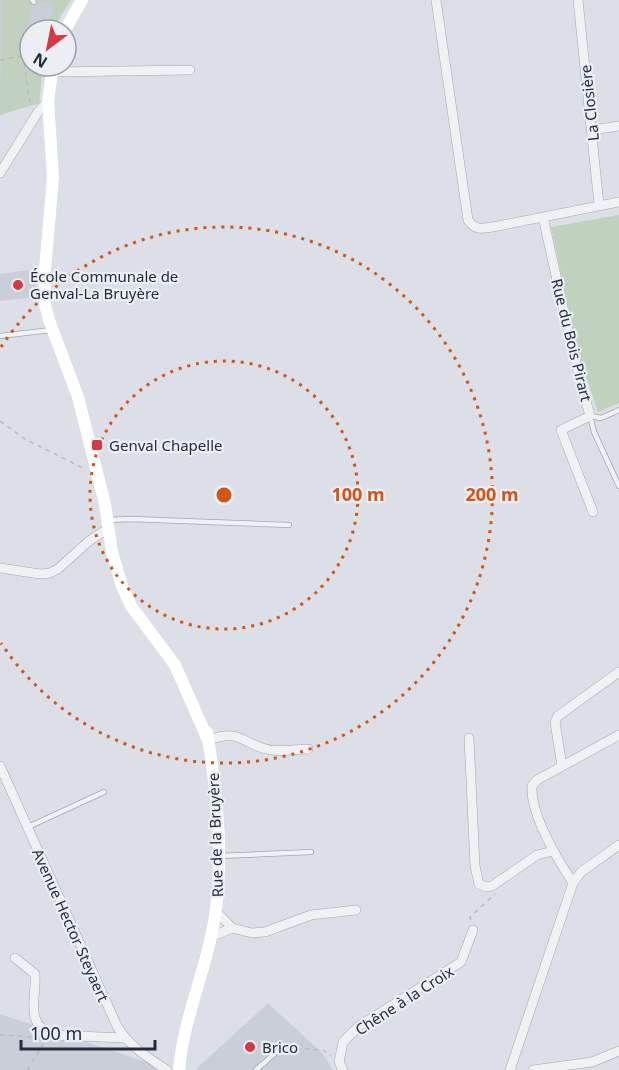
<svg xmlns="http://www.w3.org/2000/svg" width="619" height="1070" font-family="'Noto Sans',sans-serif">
<rect width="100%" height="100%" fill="#dcdfe7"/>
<path fill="#caced9" d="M 0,0 L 71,0 L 61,15 L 55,30 L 30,30 L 30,66 L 43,66 L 39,103 L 0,115 Z
M 37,269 L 36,297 L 0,301 L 0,274 Z
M 268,1003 L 323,1054 L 333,1070 L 195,1070 Z
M 0,1014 L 153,1064 L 167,1070 L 0,1070 Z"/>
<path fill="#c0d2bd" d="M 2,0 L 34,0 L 20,54 L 25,53 L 30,44 L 30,66 L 43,66 L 39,103 L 0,115 Z
M 40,0 L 71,0 L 61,15 L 55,30 L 45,30 L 55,5 Z
M 619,215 L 619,403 L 598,412 L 579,356 L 551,227 Z"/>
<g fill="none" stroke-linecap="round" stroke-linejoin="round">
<defs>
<path id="service" d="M 32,0 L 34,2
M 0,336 L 51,330
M 619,410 L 601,418 L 590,416 L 594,432 L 619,486
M 109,520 L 131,519 L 289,525
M 28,827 L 104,792
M 220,856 L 311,852
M 256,1070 L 281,1048"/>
<path id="minor" d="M 436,0 L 468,220 C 476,232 484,228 498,226 L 619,202
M 578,0 L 599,205
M 52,72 L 190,70
M 592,130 L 619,126
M 0,173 L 38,112 L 48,101
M 543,217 L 572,348 L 590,416 L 561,430 L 593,512
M 0,568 L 40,574 L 50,573 L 58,569 L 89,541 L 109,528
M 469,738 L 475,866 L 479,884 L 486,887 L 492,886 L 537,855 L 553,851
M 208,740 C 241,729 239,742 266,749 C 280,753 294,749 308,749
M 0,766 L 117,1026 C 128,1045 148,1058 167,1070
M 562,766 L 555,722 L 558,716 L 619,672
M 573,883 C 558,860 530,814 532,786 L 537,780 L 619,735
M 216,911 L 232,928
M 211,937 L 232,928 L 252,933 L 265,932 L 311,915 L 356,910
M 15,958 L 35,974 C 37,998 23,1026 55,1035 L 124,1038
M 343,1070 L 339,1062 L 343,1042 L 359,1026 L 461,962 L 473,930
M 510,1070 L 573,883 L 581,872 L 619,845
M 533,1070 L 592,1062 L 619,1051"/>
</defs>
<use href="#service" stroke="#a1a6b1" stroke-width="6"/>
<use href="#minor" stroke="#a1a6b1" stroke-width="10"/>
<path stroke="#b6bac2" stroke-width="1.5" stroke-dasharray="4.5 4.5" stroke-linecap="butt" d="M 23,54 L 29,99 L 32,105
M 0,60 L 21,56
M 0,421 L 25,439 L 85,469
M 471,920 L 470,917 L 495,894
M 0,1035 L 38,1037
M 287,1048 L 323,1050 L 331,1056
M 27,1070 L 46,1040"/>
<use href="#service" stroke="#eff1f5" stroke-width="4.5"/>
<use href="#minor" stroke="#eff1f5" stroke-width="9"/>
<path stroke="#fff" stroke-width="12" d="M 65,30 L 82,0
M 53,66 L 48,101 L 53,177 L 45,270 L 45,305 L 49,320 L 78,397 L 105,504 L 112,552 L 122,586 L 131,606 L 175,665 L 208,740
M 179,1070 C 183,1024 201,982 211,937 C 226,871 218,799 207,732"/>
</g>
<g fill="none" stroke="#d45411" stroke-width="3" stroke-dasharray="3 6">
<circle cx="224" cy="495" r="134"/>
<path d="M1 347A268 268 0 1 1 1 643"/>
</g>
<g fill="#d43a3f" stroke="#eceef5" stroke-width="2">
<circle cx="18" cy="285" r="6"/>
<rect x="91" y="439" width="12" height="12" rx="3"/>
<circle cx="250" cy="1047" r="6"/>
</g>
<g text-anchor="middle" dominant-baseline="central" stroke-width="4.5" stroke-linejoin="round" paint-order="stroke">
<g font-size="15" fill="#252c3e" stroke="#eceef5">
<text transform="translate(589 103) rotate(-96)">La Closière</text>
<text transform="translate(572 340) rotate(76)">Rue du Bois Pirart</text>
<text transform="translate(215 835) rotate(-92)">Rue de la Bruyère</text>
<text transform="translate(71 925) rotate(66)">Avenue Hector Steyaert</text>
<text transform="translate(404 1000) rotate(-33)">Chêne à la Croix</text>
</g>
<g font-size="15" fill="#252c3e" stroke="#eceef5" text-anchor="start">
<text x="30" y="276">École Communale de<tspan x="30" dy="17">Genval-La Bruyère</tspan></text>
<text x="109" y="445">Genval Chapelle</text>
<text x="262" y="1047">Brico</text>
</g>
</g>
<circle cx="224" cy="495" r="9" fill="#d45411" stroke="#eceef5" stroke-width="3"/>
<g font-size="18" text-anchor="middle" font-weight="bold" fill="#d45411" stroke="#eceef5" stroke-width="4.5" stroke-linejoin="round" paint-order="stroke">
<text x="358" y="501">100 m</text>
<text x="492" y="501">200 m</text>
</g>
<g transform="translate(48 48) rotate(212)"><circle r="28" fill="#eceef5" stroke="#9ca0ac" stroke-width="1.5"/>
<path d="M0-4.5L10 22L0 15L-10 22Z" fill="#d43a3f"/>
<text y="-9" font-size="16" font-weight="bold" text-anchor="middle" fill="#252c3e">N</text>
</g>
<path d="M21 1040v9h134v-9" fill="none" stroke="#252c3e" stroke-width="3"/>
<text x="30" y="1040" font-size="18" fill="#252c3e" stroke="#eceef5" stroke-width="4.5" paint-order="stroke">100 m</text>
</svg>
